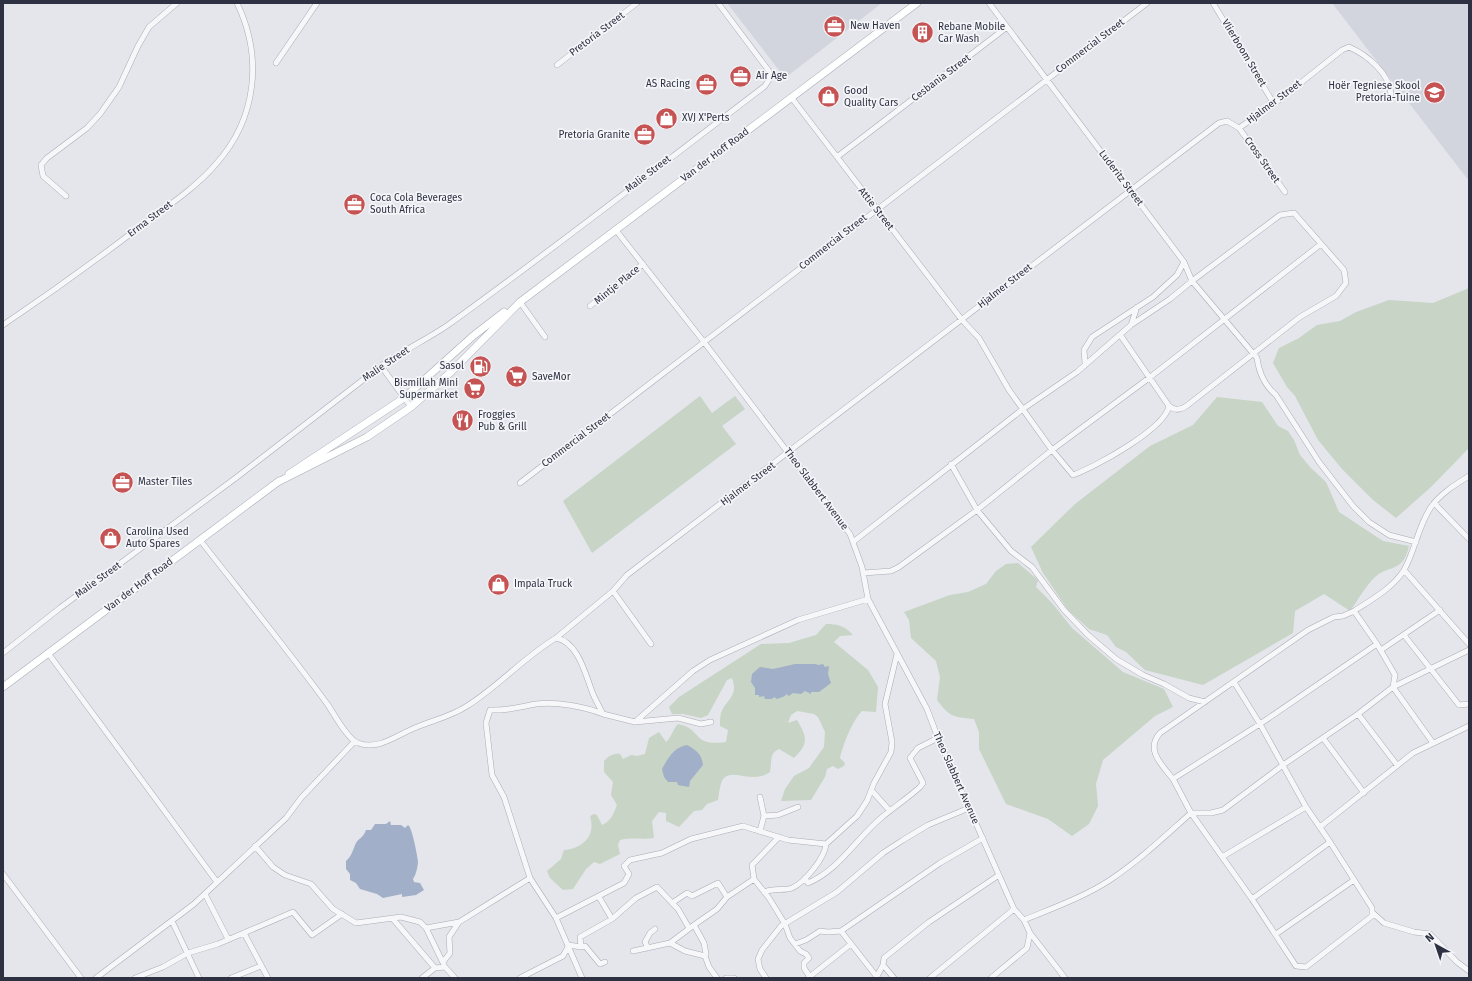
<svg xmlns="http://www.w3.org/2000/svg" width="1472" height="981" font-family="'Fira Sans',sans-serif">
<rect width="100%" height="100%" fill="#e4e6eb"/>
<path fill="#d2d5dd" d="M 727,3 L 882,3 L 785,78 Z
M 1332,3 L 1469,3 L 1469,181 Z"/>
<path fill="#c7d4c6" d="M 1469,288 L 1469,448 L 1431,487 L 1396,518 L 1373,500 L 1342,469 L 1318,440 L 1295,396 L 1287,387 L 1273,363 L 1279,348 L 1299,338 L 1317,325 L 1340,321 L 1356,312 L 1389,300 L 1433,303 Z
M 700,396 L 712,413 L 735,396 L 745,409 L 722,426 L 736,444 L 592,553 L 563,501 Z
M 1217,397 L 1262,402 L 1278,426 L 1288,431 L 1294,440 L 1300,455 L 1311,468 L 1326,482 L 1339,512 L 1383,541 L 1409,546 C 1403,574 1388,564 1374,578 C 1365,587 1358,600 1350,611 L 1324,594 L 1295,611 L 1293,633 L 1203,685 L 1145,670 L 1126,652 L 1116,647 L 1107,635 L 1089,629 L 1068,610 L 1043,573 L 1031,547 L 1075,504 L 1150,446 L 1193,425 Z
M 1018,563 L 1038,580 L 1036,587 L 1052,603 L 1072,628 L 1123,672 L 1164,689 L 1173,707 L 1155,716 L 1103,760 L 1096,784 L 1098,806 L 1089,824 L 1072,836 L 1048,819 L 1006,804 L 979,749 L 979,732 L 974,719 C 953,717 950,717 937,700 L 940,677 L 936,661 L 911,638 L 909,620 L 904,612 L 950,595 L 968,592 L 986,584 L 996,571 L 1006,564 Z
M 826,624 C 838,624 845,626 853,635 L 840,636 L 834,642 L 868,670 L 878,687 L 876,712 L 862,711 C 852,721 843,745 840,758 L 845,763 L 844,766 L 838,769 L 833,766 L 827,769 L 825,777 L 811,800 L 781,801 L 785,789 L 794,776 L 809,768 L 824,747 L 825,732 L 818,717 L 814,714 L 797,711 L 791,715 L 788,723 L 797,720 C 808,738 808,744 794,758 L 779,749 C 769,753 772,762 770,772 C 753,785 732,767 723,779 C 720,783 719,794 718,800 L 707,804 L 702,810 L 694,811 L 679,827 L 666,821 L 666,813 L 659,812 L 652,821 L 654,838 C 643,840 631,837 620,840 L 618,845 L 620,854 L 600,864 L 594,862 L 586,869 L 573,889 L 563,890 L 550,878 L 547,871 L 561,859 L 564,850 C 584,848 596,835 590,816 L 594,814 L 597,815 L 602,825 C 611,821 613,815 617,805 L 611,795 L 613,782 L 604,772 L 604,761 C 609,756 613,753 620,754 L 623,759 L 631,755 L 637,756 L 645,754 L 649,738 L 659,732 L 666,742 C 672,737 672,730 678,724 C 703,729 691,747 726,742 L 728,730 L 720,726 C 720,722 720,717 721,713 C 726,699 739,697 732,678 L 727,680 L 708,715 L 701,718 L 683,714 L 672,714 L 669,707 L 679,697 L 761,644 L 789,643 L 816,635 Z"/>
<path fill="#a2afc8" d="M 795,664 L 816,664 L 818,665 L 823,664 L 825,667 L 829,666 L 828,674 L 831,683 L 819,692 L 811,692 L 811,694 L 805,691 L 801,694 L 793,693 L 789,696 L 786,694 L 785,696 L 777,699 L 774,697 L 772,699 L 765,699 L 764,696 L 759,697 L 759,695 L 755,695 L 755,688 L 751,682 L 752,674 L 760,667 L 773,669 Z
M 687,745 C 696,750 702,754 703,765 L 690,781 L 689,787 L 678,785 L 677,782 L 668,782 L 664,777 L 662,769 C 668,758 674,747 687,745 Z
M 390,821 L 391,825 L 401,825 L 405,828 L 408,825 C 412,827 417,854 418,861 C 418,866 416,875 413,879 L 414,882 L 420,883 L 424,890 L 416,895 L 402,897 L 402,894 L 383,898 L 377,894 L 360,889 L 356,883 L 350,880 L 350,874 L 346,869 L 346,861 C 352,856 353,849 356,843 C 359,838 363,838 366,830 L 371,830 L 375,824 L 386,824 Z"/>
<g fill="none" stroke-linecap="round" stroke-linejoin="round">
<defs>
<path id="minor" d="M 989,3 L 1184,262 L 1192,281 L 1257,358 C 1259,373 1264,385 1276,395 L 1319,462 L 1353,506 L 1369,522 L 1389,535 L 1416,542
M 1213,3 L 1274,104
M 276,63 L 317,3
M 557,65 L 637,3
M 791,97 L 962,320 L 979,338 L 1009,390 L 1052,450 L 1073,475 C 1095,467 1165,429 1169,406
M 1239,128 L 1285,192
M 837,157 L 1007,27
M 66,196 L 43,176 L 41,165 L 47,158 L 87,128 L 100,114 L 119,87 L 138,46 L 149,27 L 177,3
M 615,229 L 704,342 L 850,534 L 862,567 L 868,599 L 927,709 L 938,738 L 1014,909 L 1024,920 L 1030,933 L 1065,978
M 520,302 L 545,337
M 590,306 L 643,264
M 3,325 C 46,296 88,266 129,235 C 158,212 192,192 216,164 C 257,118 263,57 237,3
M 1131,325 L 1137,307
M 1085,363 L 1084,350 L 1092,337 L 1153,297 L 1177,275 L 1184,262
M 381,366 L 411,407
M 951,464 L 977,510 L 1011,551 L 1032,567 L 1064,610 L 1088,635 L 1116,659 L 1143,675 L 1164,684 L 1189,698 L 1205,702
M 520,483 L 1147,3
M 1434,503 L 1469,539
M 200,540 C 243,595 287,649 328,705 C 334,714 348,740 358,743 C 379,751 398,734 417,727 C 434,720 452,716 467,706 C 499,686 524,657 556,638 C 579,642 586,677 593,694 C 596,701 600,708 603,714 L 635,722 L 678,718 L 701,724 L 711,722
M 853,542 L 1023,409 L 1077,372 L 1131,325 L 1170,299 L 1192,281 L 1280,215 L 1294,213 L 1344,270 L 1346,283 L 1336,296 L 1300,317 L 1189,404 C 1183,409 1176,412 1169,406 L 1121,336
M 1404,570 L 1469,644
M 863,573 L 891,571 L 899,567 L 977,510 L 1052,450 L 1149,378 L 1321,244
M 613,591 L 651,644
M 1404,635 L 1459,705 L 1469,704
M 556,638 L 613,591 L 627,575 L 1219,123 L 1227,121 L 1239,128 L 1274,104 L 1342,50 L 1349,47 C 1367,55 1391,74 1391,96
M 1377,644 L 1395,675 L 1393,687 L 1433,743
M 1381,650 L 1440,610
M 3,653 L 60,608 L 237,477 L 381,366 C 402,351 426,340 448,325 C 555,248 660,166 765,86 L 770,78 L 769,71 L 718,3
M 48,653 L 217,882
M 1358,714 L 1397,765
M 635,722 L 693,671 L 710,660 L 798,620 L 868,599
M 1323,738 L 1364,793
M 1173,779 C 1162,765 1145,750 1160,733 L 1308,630 L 1334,617 L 1343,616 L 1354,611
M 872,791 L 890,811
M 760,797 L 764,816 L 760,831
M 1191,813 L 1252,899 L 1296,966 L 1306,967 L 1372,916 L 1372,908 L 1330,842 L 1306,807 L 1260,724 L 1234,682
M 1191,813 L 1211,813 L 1223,810 L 1283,765 L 1358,714 L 1393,687 L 1469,650
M 764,816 L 778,815 L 798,807
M 1320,827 L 1413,753 L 1469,726
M 779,837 L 752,865 L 754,879 L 769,898 L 785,924 L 790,938 L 800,951 L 806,954 L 809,958 L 804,963 L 804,968 L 810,977
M 255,846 L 273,867 L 285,875 L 311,884 L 333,909 L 356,923 L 401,917 L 420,922 L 426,928 L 445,967 L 455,978
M 1222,857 L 1306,807
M 3,874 L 81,978
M 805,878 L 808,883 C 839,870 856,839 881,818 C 894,807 908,798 920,787 L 923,783 L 910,758 L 918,748 L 938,738
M 764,892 C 774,888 785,891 792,888 C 805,882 825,858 826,844
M 205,894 L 228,939
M 599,897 L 612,919
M 1252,899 L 1330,842
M 672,903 L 687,893 L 692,896 L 718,883 L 727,897
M 1373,913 L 1384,923 L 1414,932 L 1430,934 L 1457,962 L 1469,971
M 556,918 L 624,883 L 629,874 L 624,866 L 630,860 L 662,853 L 691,839 L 743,826 L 788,840 L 826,844 L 857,816 L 867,801 L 874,783 L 891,752 L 892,742 L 885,704 L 897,654
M 393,919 L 435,968
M 1024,920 C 1053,908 1084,897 1110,880 C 1140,860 1165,836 1191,813 L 1173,779 L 1260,724 L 1377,644 L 1354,611 C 1371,600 1393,588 1404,570 C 1415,551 1418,526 1431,507 C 1440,494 1456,484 1469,476
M 172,921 L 199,978
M 694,925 L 717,909 L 727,897 L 754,879
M 426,928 L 459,922
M 841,931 L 877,977
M 244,933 L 268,978
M 1276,934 L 1354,880
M 795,944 L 806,940 L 820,931 L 828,932 L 841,931 L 940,863 L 983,838
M 581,947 L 580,937 L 612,919 L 636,898 L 657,887 L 678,909 L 689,928
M 648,948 L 645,942 L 650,933 L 655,929
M 633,951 L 670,943
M 705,956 L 685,951 L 670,943 L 694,925 L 704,943 L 706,954 L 705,956 L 709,967 L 717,978
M 443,962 L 450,953 L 449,937 L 459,922 L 530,878
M 883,965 L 894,978
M 96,978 L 194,904 L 286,818 L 301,798 L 354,742
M 135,978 L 163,967 L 188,953 L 218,944 L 293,912 L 312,935 L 342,914
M 231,978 L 261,966
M 422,978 L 435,968 L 445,967
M 520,978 L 563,956 L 569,945 L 581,947 L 585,946 L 600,964 L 605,962
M 582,978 L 556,918 L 530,878 L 504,797 L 492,775 L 486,723 L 490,710 C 507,711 520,707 536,704 C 555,701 586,707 603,714
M 726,978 L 734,978
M 766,978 L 760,969 L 758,959 L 762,950 L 781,926 L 837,892 L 883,853 L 903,840 L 928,825 L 969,808
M 808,978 L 851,944
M 876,978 L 883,965 L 884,958 L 929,922 L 999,875
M 930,978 L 1014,909
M 991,978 L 1027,948 L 1030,933"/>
<path id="secondary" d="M 289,474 L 404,398 L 473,336 L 504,312
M 276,483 L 367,437 L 411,407 L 451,372 L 520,302 L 917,3
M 3,687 L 279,481"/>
</defs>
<use href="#minor" stroke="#a9acb5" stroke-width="6"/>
<use href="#secondary" stroke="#a9acb5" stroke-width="8"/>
<use href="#minor" stroke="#f7f7f9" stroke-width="5"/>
<use href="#secondary" stroke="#fff" stroke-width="7"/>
</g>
<defs>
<symbol id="office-disc" viewBox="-11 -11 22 22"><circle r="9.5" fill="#c65353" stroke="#f4f5f8"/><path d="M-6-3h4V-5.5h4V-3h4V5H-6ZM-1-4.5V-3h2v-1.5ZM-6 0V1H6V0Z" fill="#fff"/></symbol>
<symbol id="building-disc" viewBox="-11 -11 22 22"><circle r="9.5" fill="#c65353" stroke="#f4f5f8"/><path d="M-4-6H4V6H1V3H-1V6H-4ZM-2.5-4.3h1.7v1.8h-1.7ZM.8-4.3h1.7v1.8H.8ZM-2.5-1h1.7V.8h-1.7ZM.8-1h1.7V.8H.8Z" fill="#fff"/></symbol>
<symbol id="school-disc" viewBox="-11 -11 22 22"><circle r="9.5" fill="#c65353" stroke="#f4f5f8"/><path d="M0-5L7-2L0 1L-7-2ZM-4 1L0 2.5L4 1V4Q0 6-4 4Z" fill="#fff"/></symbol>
<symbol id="shop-disc" viewBox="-11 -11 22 22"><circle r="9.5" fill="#c65353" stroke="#f4f5f8"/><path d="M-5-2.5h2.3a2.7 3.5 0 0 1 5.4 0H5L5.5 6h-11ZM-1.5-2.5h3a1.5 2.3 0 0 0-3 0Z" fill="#fff"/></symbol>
<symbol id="fuel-disc" viewBox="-11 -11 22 22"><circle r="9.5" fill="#c65353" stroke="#f4f5f8"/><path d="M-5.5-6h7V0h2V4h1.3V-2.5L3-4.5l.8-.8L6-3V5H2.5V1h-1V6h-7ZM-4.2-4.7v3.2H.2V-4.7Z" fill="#fff"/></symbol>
<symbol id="supermarket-disc" viewBox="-11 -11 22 22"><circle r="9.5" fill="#c65353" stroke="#f4f5f8"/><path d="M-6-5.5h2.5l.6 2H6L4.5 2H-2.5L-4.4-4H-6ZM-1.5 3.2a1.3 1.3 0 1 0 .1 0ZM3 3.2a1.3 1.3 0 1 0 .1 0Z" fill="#fff"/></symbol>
<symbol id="restaurant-disc" viewBox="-11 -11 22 22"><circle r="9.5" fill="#c65353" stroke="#f4f5f8"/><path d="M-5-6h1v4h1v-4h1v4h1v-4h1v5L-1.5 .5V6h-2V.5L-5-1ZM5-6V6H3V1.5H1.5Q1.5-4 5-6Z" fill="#fff"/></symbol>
</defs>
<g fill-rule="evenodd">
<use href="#office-disc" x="822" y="14" width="25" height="25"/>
<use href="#building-disc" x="910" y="20" width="25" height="25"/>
<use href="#office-disc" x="728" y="64" width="25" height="25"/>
<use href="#office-disc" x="694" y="72" width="25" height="25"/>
<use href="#school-disc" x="1422" y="80" width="25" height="25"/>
<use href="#shop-disc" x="816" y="84" width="25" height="25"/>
<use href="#shop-disc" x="654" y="106" width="25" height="25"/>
<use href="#office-disc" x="632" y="122" width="25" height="25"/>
<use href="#office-disc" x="342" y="192" width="25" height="25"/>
<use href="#fuel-disc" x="468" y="354" width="25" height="25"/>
<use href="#supermarket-disc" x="504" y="364" width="25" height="25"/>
<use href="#supermarket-disc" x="462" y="376" width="25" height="25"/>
<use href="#restaurant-disc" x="450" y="408" width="25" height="25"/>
<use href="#office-disc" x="110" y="470" width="25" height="25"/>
<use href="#shop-disc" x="98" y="526" width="25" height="25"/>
<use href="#shop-disc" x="486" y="572" width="25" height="25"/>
</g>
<g text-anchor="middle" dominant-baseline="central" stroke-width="3.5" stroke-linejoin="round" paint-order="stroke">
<g font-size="10" fill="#2d3142" stroke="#f4f5f8" text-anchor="start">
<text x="850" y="26">New Haven</text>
<text x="938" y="27">Rebane Mobile<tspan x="938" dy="12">Car Wash</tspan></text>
<text x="756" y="76">Air Age</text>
<text x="690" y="84" text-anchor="end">AS Racing</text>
<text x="1420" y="86" text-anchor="end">Hoër Tegniese Skool<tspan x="1420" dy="12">Pretoria-Tuine</tspan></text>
<text x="844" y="91">Good<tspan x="844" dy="12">Quality Cars</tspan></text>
<text x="682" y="118">XVJ X'Perts</text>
<text x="630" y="135" text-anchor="end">Pretoria Granite</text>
<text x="370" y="198">Coca Cola Beverages<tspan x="370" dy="12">South Africa</tspan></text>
<text x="464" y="366" text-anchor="end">Sasol</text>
<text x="532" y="377">SaveMor</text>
<text x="458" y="383" text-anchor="end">Bismillah Mini<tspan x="458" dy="12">Supermarket</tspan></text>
<text x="478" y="415">Froggies<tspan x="478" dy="12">Pub &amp; Grill</tspan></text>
<text x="138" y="482">Master Tiles</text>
<text x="126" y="532">Carolina Used<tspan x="126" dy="12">Auto Spares</tspan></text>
<text x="514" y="584">Impala Truck</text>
</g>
<g font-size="10" fill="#2d3142" stroke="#f4f5f8">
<text transform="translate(597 34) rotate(-37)">Pretoria Street</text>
<text transform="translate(1090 46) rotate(-37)">Commercial Street</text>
<text transform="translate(1244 53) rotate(59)">Vlierboom Street</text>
<text transform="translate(941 78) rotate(-37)">Cesbania Street</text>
<text transform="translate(1274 102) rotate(-37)">Hjalmer Street</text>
<text transform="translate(715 155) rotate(-37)">Van der Hoff Road</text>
<text transform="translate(1262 160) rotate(55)">Cross Street</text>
<text transform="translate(648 174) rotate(-37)">Malie Street</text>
<text transform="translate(1121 178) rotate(53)">Luderitz Street</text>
<text transform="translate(876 209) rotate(52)">Attie Street</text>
<text transform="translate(150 219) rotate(-37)">Erma Street</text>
<text transform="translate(833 242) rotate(-38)">Commercial Street</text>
<text transform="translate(617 285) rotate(-39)">Mintje Place</text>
<text transform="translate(1005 286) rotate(-38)">Hjalmer Street</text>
<text transform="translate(386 364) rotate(-34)">Malie Street</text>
<text transform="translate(576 440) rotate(-37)">Commercial Street</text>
<text transform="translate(748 484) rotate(-37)">Hjalmer Street</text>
<text transform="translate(816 489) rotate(53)">Theo Slabbert Avenue</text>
<text transform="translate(98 580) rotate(-36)">Malie Street</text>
<text transform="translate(139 585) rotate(-37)">Van der Hoff Road</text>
<text transform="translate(956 778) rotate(66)">Theo Slabbert Avenue</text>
</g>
</g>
<rect width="1472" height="981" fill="none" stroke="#2d3142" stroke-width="8"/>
<g transform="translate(1436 945) rotate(320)" stroke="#f4f5f8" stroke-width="3" paint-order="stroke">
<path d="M0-3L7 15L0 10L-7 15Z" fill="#2d3142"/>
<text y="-6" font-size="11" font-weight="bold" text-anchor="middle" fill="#2d3142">N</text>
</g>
</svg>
